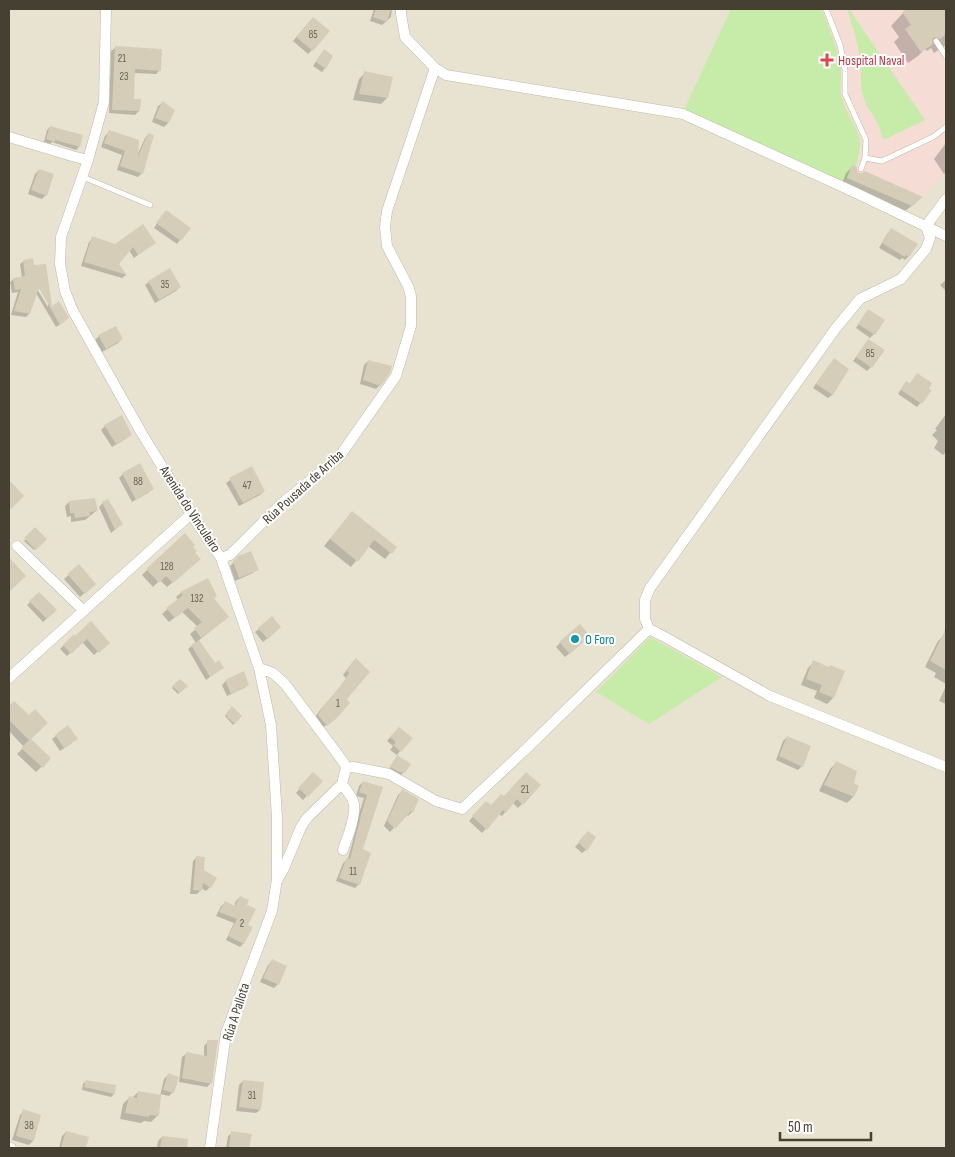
<svg xmlns="http://www.w3.org/2000/svg" width="955" height="1157" font-family="'Sofia Sans Condensed',sans-serif">
<rect width="100%" height="100%" fill="#f3f0e4"/>
<path fill="#e8e3d1" d="M 9,9 L 946,9 L 946,1148 L 9,1148 Z"/>
<path fill="#f5ddd6" d="M 731,9 L 946,9 L 946,173 L 912,206 L 847,178 L 844,183 Z"/>
<path fill="#c7eba9" d="M 731,9 L 821,9 L 823,12 C 830,31 839,50 841,71 C 841,78 840,86 841,94 C 843,110 855,121 859,137 C 862,146 858,157 856,167 L 852,166 L 844,183 L 683,112 Z
M 847,9 L 849,9 L 925,120 L 886,139 L 882,138 C 880,119 868,113 863,96 C 860,86 861,76 861,65 C 859,46 853,27 847,9 Z
M 650,637 L 722,677 L 649,724 L 596,692 Z"/>
<path fill="#0003" fill-rule="evenodd" d="M 374,9 L 392,9 L 391,17 L 382,25 L 370,21 Z
M 910,9 L 946,9 L 946,45 L 934,53 L 931,48 L 927,51 L 925,49 L 918,56 L 908,63 L 894,42 L 899,37 L 891,26 L 903,13 Z
M 309,22 L 312,50 L 308,54 L 293,41 Z
M 115,48 L 160,70 L 156,74 L 134,73 L 133,100 L 139,111 L 135,115 L 109,113 L 111,51 Z
M 321,54 L 325,68 L 322,72 L 313,66 Z
M 365,73 L 387,98 L 381,104 L 353,100 L 359,79 Z
M 162,103 L 173,110 L 168,123 L 164,127 L 152,122 L 158,106 Z
M 50,127 L 79,147 L 76,150 L 52,142 L 50,144 L 44,142 L 47,130 Z
M 109,132 L 137,156 L 145,138 L 148,134 L 142,173 L 138,177 L 117,170 L 122,155 L 101,147 L 105,136 Z
M 946,143 L 946,172 L 944,174 L 934,159 Z
M 852,167 L 858,174 L 916,203 L 905,211 L 842,184 L 846,173 Z
M 39,170 L 46,195 L 42,199 L 28,194 L 35,174 Z
M 162,215 L 189,228 L 177,244 L 154,228 Z
M 891,230 L 916,245 L 908,257 L 905,260 L 902,258 L 900,260 L 879,248 L 887,234 Z
M 93,238 L 116,245 L 154,243 L 134,258 L 129,250 L 117,264 L 126,275 L 122,278 L 81,266 L 89,242 Z
M 24,261 L 33,267 L 51,308 L 64,322 L 56,327 L 36,293 L 29,314 L 26,317 L 11,315 L 18,292 L 12,293 L 10,282 L 14,279 L 22,278 L 20,264 ZM 36,283 L 48,302 L 48,307 L 34,284 Z
M 946,280 L 946,291 L 940,285 Z
M 149,282 L 180,287 L 176,291 L 155,303 L 145,285 Z
M 865,314 L 874,334 L 870,338 L 856,328 Z
M 99,336 L 122,339 L 118,343 L 102,352 L 95,340 Z
M 868,340 L 871,367 L 867,371 L 853,361 Z
M 368,361 L 380,385 L 376,389 L 360,384 L 364,365 Z
M 830,364 L 848,370 L 832,395 L 828,398 L 813,388 Z
M 906,382 L 930,391 L 917,407 L 898,394 L 903,386 Z
M 946,414 L 946,452 L 943,455 L 934,448 L 938,441 L 932,435 L 937,430 L 935,429 Z
M 105,426 L 131,434 L 127,438 L 112,447 L 101,430 Z
M 123,474 L 152,489 L 148,493 L 132,502 L 119,478 Z
M 230,480 L 264,491 L 260,495 L 239,506 L 226,483 Z
M 69,502 L 96,511 L 85,520 L 71,522 L 71,516 L 67,517 L 65,506 Z
M 103,503 L 117,528 L 111,533 L 99,507 Z
M 352,512 L 395,547 L 385,559 L 368,546 L 351,567 L 324,546 Z
M 35,529 L 45,539 L 34,550 L 24,541 Z
M 192,546 L 194,553 L 194,564 L 167,587 L 160,580 L 153,587 L 142,575 L 147,570 Z
M 239,557 L 257,569 L 253,573 L 235,581 L 230,566 Z
M 79,566 L 95,584 L 80,597 L 64,579 Z
M 181,593 L 216,596 L 213,599 L 228,617 L 198,641 L 215,665 L 222,668 L 206,680 L 188,649 L 196,643 L 190,634 L 198,627 L 182,612 L 169,622 L 162,614 L 178,600 L 176,597 Z
M 39,594 L 55,610 L 43,622 L 27,605 Z
M 91,623 L 108,642 L 94,655 L 82,642 L 67,656 L 60,649 L 74,636 L 75,638 Z
M 259,629 L 276,631 L 263,642 L 255,632 Z
M 944,635 L 946,636 L 946,684 L 934,677 L 936,673 L 925,667 L 938,641 Z
M 585,640 L 565,657 L 556,647 L 560,643 Z
M 814,662 L 833,698 L 827,704 L 814,698 L 817,691 L 801,685 L 808,668 Z
M 352,663 L 345,700 L 330,723 L 322,728 L 314,719 L 320,710 L 338,690 L 346,678 L 343,675 Z
M 243,673 L 248,685 L 244,688 L 227,696 L 222,685 L 226,681 Z
M 180,680 L 186,686 L 178,694 L 172,688 Z
M 946,686 L 946,704 L 939,701 Z
M 14,702 L 30,739 L 50,758 L 36,772 L 17,754 L 24,747 L 9,731 L 9,708 Z
M 230,709 L 241,716 L 233,725 L 225,716 Z
M 395,732 L 400,751 L 397,755 L 390,750 L 393,746 L 387,741 Z
M 56,736 L 72,743 L 60,751 L 52,739 Z
M 787,737 L 802,766 L 798,770 L 776,760 L 783,741 Z
M 394,761 L 404,772 L 400,776 L 388,771 Z
M 836,763 L 853,783 L 857,786 L 853,797 L 847,803 L 819,791 L 830,769 Z
M 313,774 L 321,781 L 303,800 L 296,793 Z
M 363,782 L 381,788 L 361,850 L 359,884 L 355,888 L 336,881 L 343,863 L 348,859 L 357,825 L 357,820 L 364,798 L 356,796 L 359,786 Z
M 539,786 L 518,808 L 513,803 L 502,816 L 499,814 L 482,833 L 469,821 L 486,802 L 491,806 L 504,798 Z
M 402,791 L 412,812 L 408,816 L 406,815 L 390,832 L 384,826 L 398,795 Z
M 588,833 L 586,850 L 582,853 L 575,847 Z
M 197,857 L 210,887 L 206,891 L 201,888 L 201,890 L 197,894 L 190,894 L 193,861 Z
M 240,897 L 245,905 L 246,926 L 243,944 L 240,947 L 226,940 L 234,923 L 216,916 L 221,906 L 225,903 L 234,907 L 236,901 Z
M 272,961 L 278,984 L 274,988 L 260,982 L 268,965 Z
M 208,1042 L 211,1083 L 207,1087 L 179,1082 L 182,1057 L 186,1054 L 204,1057 L 204,1046 Z
M 168,1075 L 173,1092 L 169,1096 L 160,1094 L 157,1116 L 151,1122 L 144,1121 L 141,1123 L 120,1119 L 123,1104 L 129,1098 L 132,1098 L 138,1092 L 160,1096 L 164,1079 Z
M 86,1081 L 115,1086 L 114,1094 L 111,1097 L 82,1090 L 83,1084 Z
M 243,1081 L 260,1110 L 256,1113 L 236,1111 L 239,1085 Z
M 24,1111 L 40,1116 L 33,1141 L 29,1145 L 12,1140 L 20,1115 Z
M 66,1132 L 87,1138 L 84,1148 L 59,1148 L 62,1136 Z
M 232,1133 L 250,1136 L 248,1148 L 226,1148 L 228,1136 Z
M 162,1137 L 187,1140 L 186,1148 L 157,1148 L 158,1141 Z"/>
<path fill="#d6cdb8" d="M 376,9 L 391,9 L 387,22 L 373,17 Z
M 907,9 L 946,9 L 946,34 L 940,39 L 936,37 L 933,38 L 932,41 L 933,44 L 921,52 L 905,29 L 911,25 L 902,12 Z
M 313,17 L 330,31 L 313,51 L 296,37 Z
M 115,46 L 162,49 L 161,71 L 135,69 L 134,99 L 141,99 L 140,111 L 112,110 Z
M 324,49 L 333,56 L 326,69 L 316,62 Z
M 364,71 L 393,77 L 388,98 L 359,94 Z
M 162,101 L 175,110 L 169,123 L 155,118 Z
M 50,126 L 83,135 L 80,147 L 55,140 L 55,142 L 46,139 Z
M 109,130 L 139,140 L 138,157 L 148,133 L 154,135 L 143,174 L 120,166 L 125,151 L 104,143 Z
M 852,165 L 857,167 L 857,170 L 859,173 L 862,173 L 865,171 L 923,197 L 912,206 L 847,178 Z
M 39,169 L 54,174 L 47,196 L 31,190 Z
M 166,210 L 191,228 L 181,241 L 156,223 Z
M 143,224 L 156,243 L 138,255 L 133,247 L 119,264 L 127,275 L 84,262 L 92,236 L 115,244 Z
M 891,228 L 918,244 L 909,257 L 906,255 L 905,257 L 882,243 Z
M 33,258 L 34,265 L 46,264 L 52,306 L 59,301 L 69,318 L 60,325 L 39,288 L 30,314 L 14,311 L 21,289 L 15,290 L 13,278 L 25,276 L 23,260 Z
M 170,268 L 181,287 L 159,300 L 148,281 Z
M 868,309 L 885,320 L 875,335 L 858,324 Z
M 116,326 L 123,339 L 106,349 L 98,335 Z
M 868,339 L 885,350 L 872,368 L 856,357 Z
M 834,358 L 849,369 L 833,395 L 816,384 Z
M 368,360 L 392,366 L 390,373 L 381,386 L 363,380 Z
M 917,373 L 932,383 L 929,389 L 932,390 L 922,404 L 901,390 L 906,381 L 910,383 Z
M 122,415 L 132,435 L 116,444 L 104,425 Z
M 140,463 L 154,489 L 136,500 L 122,473 Z
M 252,466 L 265,491 L 243,503 L 229,478 Z
M 9,480 L 24,496 L 9,511 Z
M 95,498 L 98,511 L 90,512 L 90,516 L 75,518 L 74,513 L 70,513 L 69,501 Z
M 108,499 L 123,524 L 115,530 L 102,502 Z
M 352,511 L 397,547 L 392,554 L 374,540 L 358,562 L 330,539 Z
M 35,527 L 47,539 L 36,550 L 24,538 Z
M 185,533 L 195,545 L 193,547 L 197,551 L 195,553 L 201,559 L 173,583 L 166,576 L 159,583 L 146,569 Z
M 251,551 L 259,570 L 239,578 L 233,561 L 238,556 Z
M 9,557 L 26,576 L 9,592 Z
M 79,564 L 96,584 L 85,594 L 67,574 Z
M 208,578 L 217,596 L 214,598 L 229,617 L 201,638 L 194,628 L 202,622 L 188,608 L 175,618 L 166,608 L 183,595 L 180,592 Z
M 39,592 L 57,610 L 47,619 L 29,601 Z
M 272,616 L 281,627 L 268,639 L 258,628 Z
M 91,621 L 110,643 L 99,653 L 87,639 L 71,654 L 63,645 L 74,634 L 75,636 Z
M 580,624 L 590,636 L 570,654 L 559,642 Z
M 946,628 L 946,670 L 930,661 Z
M 199,640 L 215,663 L 219,660 L 224,668 L 210,677 L 191,645 Z
M 356,658 L 370,672 L 347,699 L 350,703 L 336,719 L 327,726 L 318,715 L 324,705 L 342,684 L 349,673 L 346,670 Z
M 813,660 L 829,667 L 830,665 L 845,671 L 834,698 L 819,692 L 822,685 L 806,679 Z
M 244,671 L 249,685 L 231,694 L 225,680 Z
M 180,679 L 188,686 L 180,693 L 172,686 Z
M 14,701 L 29,715 L 35,709 L 48,723 L 31,739 L 51,758 L 43,768 L 21,748 L 29,740 L 9,720 L 9,706 Z
M 232,706 L 242,716 L 235,724 L 228,718 L 226,714 Z
M 68,725 L 78,739 L 64,748 L 55,735 Z
M 399,727 L 413,738 L 401,752 L 393,745 L 396,742 L 390,737 Z
M 787,736 L 811,746 L 803,767 L 779,756 Z
M 397,755 L 411,764 L 405,773 L 399,772 L 390,767 Z
M 836,761 L 857,771 L 854,783 L 859,786 L 854,797 L 824,785 Z
M 313,772 L 323,781 L 308,797 L 298,788 Z
M 526,772 L 541,785 L 523,805 L 517,799 L 506,813 L 503,810 L 487,830 L 472,816 L 486,801 L 491,805 L 501,794 L 504,796 Z
M 363,781 L 383,787 L 363,849 L 371,853 L 360,885 L 339,878 L 347,857 L 350,859 L 360,820 L 361,815 L 367,795 L 359,792 Z
M 402,789 L 419,799 L 413,813 L 411,811 L 395,829 L 387,821 Z
M 588,831 L 596,837 L 587,851 L 578,842 Z
M 196,856 L 205,857 L 204,870 L 217,878 L 211,888 L 203,883 L 202,891 L 193,890 Z
M 240,896 L 249,900 L 247,905 L 256,909 L 248,925 L 253,927 L 244,944 L 228,936 L 237,919 L 219,912 L 225,901 L 235,906 Z
M 272,959 L 287,966 L 279,985 L 263,978 Z
M 207,1040 L 218,1040 L 212,1084 L 182,1078 L 186,1052 L 207,1056 Z
M 168,1073 L 179,1077 L 174,1093 L 163,1090 Z
M 86,1080 L 116,1085 L 115,1094 L 84,1087 Z
M 243,1080 L 264,1082 L 261,1110 L 239,1107 Z
M 138,1091 L 161,1095 L 159,1116 L 149,1115 L 149,1117 L 125,1113 L 129,1096 L 137,1098 Z
M 23,1109 L 41,1115 L 34,1141 L 16,1136 Z
M 66,1131 L 89,1137 L 86,1148 L 61,1148 Z
M 231,1131 L 252,1134 L 249,1148 L 229,1148 Z
M 162,1136 L 188,1139 L 187,1148 L 160,1148 Z"/>
<g fill="none" stroke-linecap="round" stroke-linejoin="round">
<defs>
<path id="service" d="M 826,9 L 840,45 L 845,70 L 845,94 L 866,140 L 865,158 L 861,169
M 936,41 L 946,56
M 865,158 L 882,161 L 933,137 L 946,127
M 83,177 L 150,205"/>
<path id="minor" d="M 106,9 L 104,102 L 88,160 L 61,237 L 60,264 L 65,291 L 73,311 L 141,432 L 191,514 L 221,558 L 259,668 L 271,725 L 277,817 L 277,879 L 272,911 L 226,1033 L 210,1148
M 401,9 L 401,14 L 405,37 L 435,68 L 446,75 L 683,114 L 854,192 L 946,236
M 9,137 L 72,156 L 88,160
M 946,199 L 926,226 L 930,238 L 926,249 L 901,279 L 860,299 L 836,328 L 650,588 L 645,600 L 645,619 L 649,629 L 663,636 L 770,696 L 946,767
M 17,546 L 84,611
M 221,558 L 230,555 L 281,504 L 339,457 L 396,376 L 411,326 L 411,296 L 408,286 L 387,246 L 385,227 L 387,211 L 435,68
M 259,668 L 273,673 L 285,684 L 330,744 L 344,763 L 346,768 L 342,784 L 307,818 L 301,827 L 284,868 L 278,879
M 9,678 L 191,514
M 346,768 L 353,767 L 389,774 L 436,801 L 462,809 L 526,749 L 649,629
M 342,784 C 346,790 353,797 354,804 C 356,817 347,838 343,850
M 9,1148 L 11,1148"/>
</defs>
<use href="#service" stroke="#bfb9a6" stroke-width="6"/>
<use href="#minor" stroke="#bfb9a6" stroke-width="11"/>
<use href="#service" stroke="#fff" stroke-width="5"/>
<use href="#minor" stroke="#fff" stroke-width="10"/>
</g>
<path fill="#e0444e" stroke="#fff" stroke-width="2" d="M824.5 52.5h5v5h5v5h-5v5h-5v-5h-5v-5h5z"/>
<circle fill="#0f9aa8" stroke="#fff" stroke-width="2" cx="575" cy="639" r="5"/>
<g text-anchor="middle" dominant-baseline="central" stroke-width="4" stroke-linejoin="round" paint-order="stroke">
<g font-size="11" fill="#6a6354">
<text x="313" y="34">85</text>
<text x="122" y="58">21</text>
<text x="124" y="76">23</text>
<text x="165" y="284">35</text>
<text x="870" y="353">85</text>
<text x="138" y="481">88</text>
<text x="247" y="485">47</text>
<text x="167" y="566">128</text>
<text x="197" y="598">132</text>
<text x="338" y="703">1</text>
<text x="525" y="789">21</text>
<text x="353" y="871">11</text>
<text x="242" y="923">2</text>
<text x="252" y="1095">31</text>
<text x="29" y="1125">38</text>
</g>
<g font-size="14" fill="#be3a42" stroke="#fff" text-anchor="start">
<text x="838" y="60">Hospital Naval</text>
</g>
<g font-size="14" fill="#464033" stroke="#fff">
<text transform="translate(303 487) rotate(-42)">Rúa Pousada de Arriba</text>
<text transform="translate(190 509) rotate(57)">Avenida do Vinculeiro</text>
<text transform="translate(236 1012) rotate(-72)">Rúa A Pallota</text>
</g>
<g font-size="14" fill="#0d838f" stroke="#fff" text-anchor="start">
<text x="585" y="639">O Foro</text>
</g>
</g>
<rect width="955" height="1157" fill="none" stroke="#464033" stroke-width="20"/>
<path d="M780 1132v8h91v-8" fill="none" stroke="#464033" stroke-width="2.5"/>
<text x="788" y="1132" font-size="15" fill="#464033" stroke="#ffffff" stroke-width="4" paint-order="stroke">50 m</text>
</svg>
